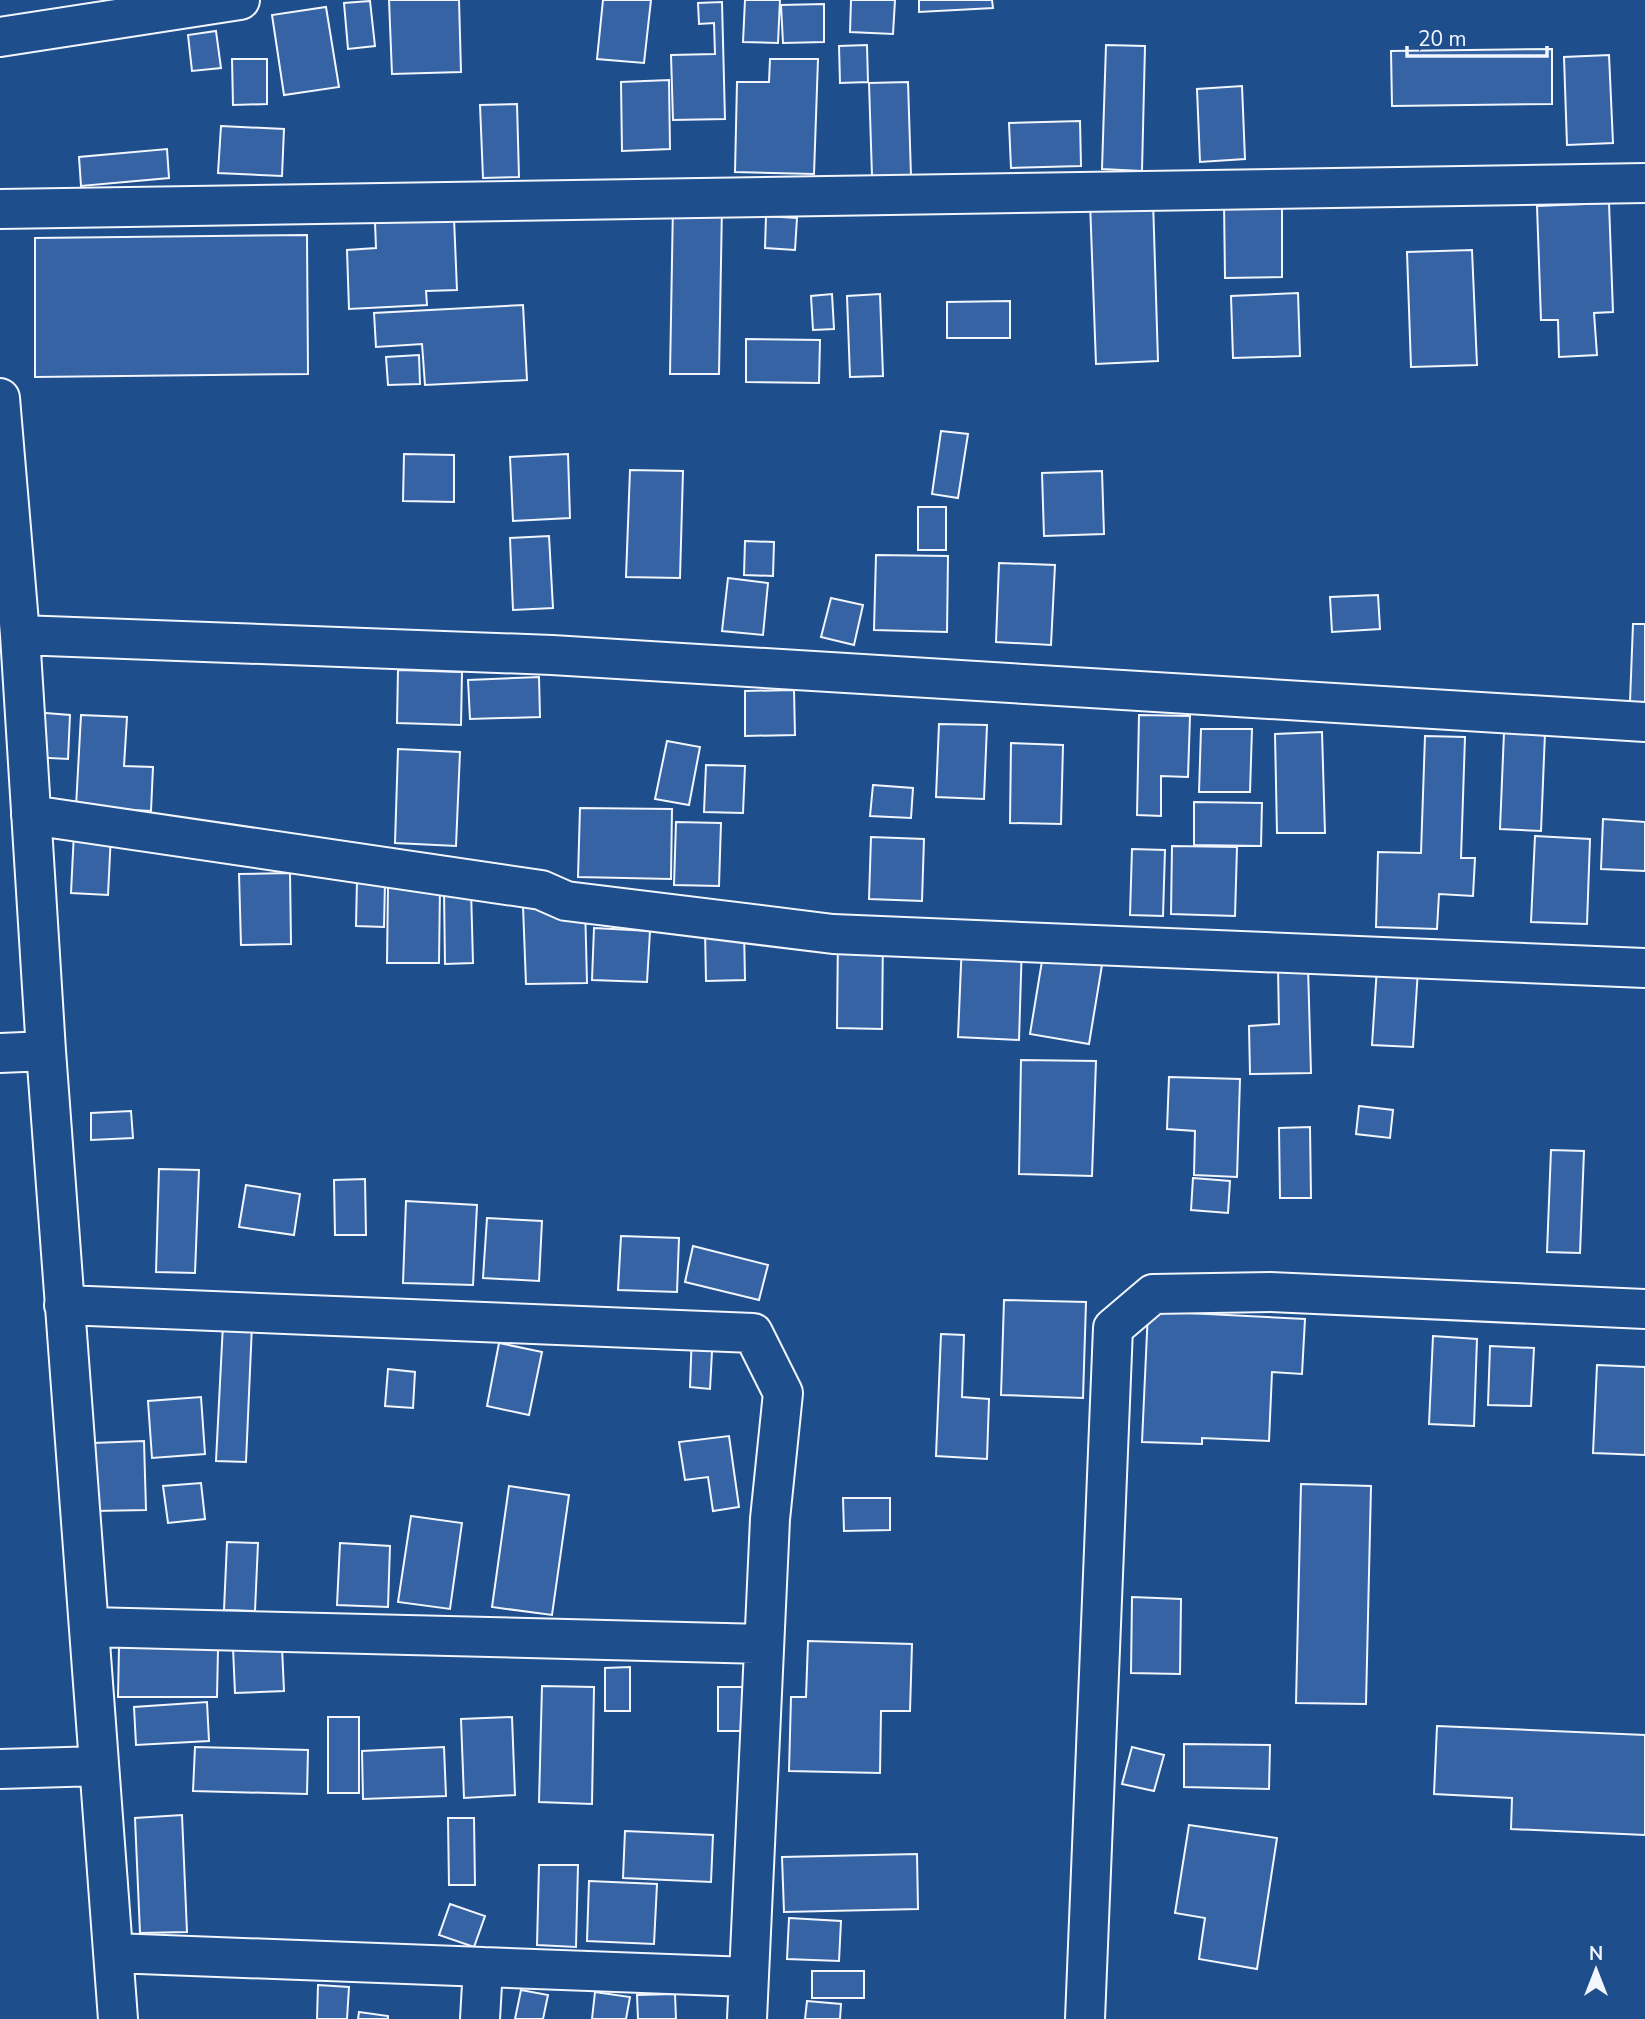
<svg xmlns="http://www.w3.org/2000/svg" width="1645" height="2019" font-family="'Nunito Sans',sans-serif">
<rect width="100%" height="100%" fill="#1f4e8c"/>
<path fill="#3563a3" stroke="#f2f6ff" stroke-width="2" d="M 389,0 L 459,0 L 461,72 L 392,74 Z
M 603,0 L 651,0 L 644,63 L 597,59 Z
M 745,0 L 780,0 L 778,43 L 743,42 Z
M 851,0 L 895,0 L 893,34 L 850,32 Z
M 919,0 L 992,0 L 993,8 L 919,12 Z
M 370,1 L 375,46 L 348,49 L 344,3 Z
M 722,2 L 725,119 L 673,120 L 671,55 L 715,54 L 714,23 L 699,24 L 698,3 Z
M 824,4 L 824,42 L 783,43 L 781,5 Z
M 326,7 L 339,87 L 284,95 L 272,15 Z
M 216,31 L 221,68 L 192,71 L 188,35 Z
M 867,45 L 868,82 L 840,83 L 839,46 Z
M 1106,45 L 1145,46 L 1142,171 L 1102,169 Z
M 1552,49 L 1552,104 L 1392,106 L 1391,51 Z
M 1609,55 L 1613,143 L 1567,145 L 1564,57 Z
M 232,59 L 267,59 L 267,104 L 233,105 Z
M 770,59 L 818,59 L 814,174 L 735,172 L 737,82 L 769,82 Z
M 669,80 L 670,149 L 622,151 L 621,82 Z
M 908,82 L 911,176 L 872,176 L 869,83 Z
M 1242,86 L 1245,159 L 1200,162 L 1197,89 Z
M 517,104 L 519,177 L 483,178 L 480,105 Z
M 1080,121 L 1081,166 L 1011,168 L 1009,123 Z
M 221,126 L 284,129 L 282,176 L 218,173 Z
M 167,149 L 169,178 L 81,186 L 79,157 Z
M 1153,200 L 1158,361 L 1096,364 L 1090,202 Z
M 1282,201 L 1282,277 L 1225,278 L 1224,202 Z
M 1609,203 L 1613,312 L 1594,313 L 1597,355 L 1559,357 L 1558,320 L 1541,320 L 1537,206 Z
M 673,204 L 722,205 L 719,374 L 670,374 Z
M 766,216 L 797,218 L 795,250 L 765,248 Z
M 454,218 L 457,290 L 426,291 L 427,305 L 349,309 L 347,250 L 376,248 L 375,222 Z
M 307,235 L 308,374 L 35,377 L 35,238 Z
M 1472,250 L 1477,365 L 1411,367 L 1407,252 Z
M 1298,293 L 1300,356 L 1233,358 L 1231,296 Z
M 832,294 L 834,329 L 813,330 L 811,296 Z
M 880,294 L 883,376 L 850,377 L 847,296 Z
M 1010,301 L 1010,338 L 947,338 L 947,302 Z
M 523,305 L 527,380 L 425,385 L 422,344 L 376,347 L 374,313 Z
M 746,339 L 820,340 L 819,383 L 746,382 Z
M 419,355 L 420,384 L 388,385 L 386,357 Z
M 941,431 L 968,434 L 958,498 L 932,494 Z
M 404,454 L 454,455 L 454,502 L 403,501 Z
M 568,454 L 570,518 L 513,521 L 510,457 Z
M 630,470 L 683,471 L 680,578 L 626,577 Z
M 1102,471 L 1104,534 L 1044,536 L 1042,473 Z
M 918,507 L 946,507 L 946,550 L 918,550 Z
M 549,536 L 553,608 L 513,610 L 510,538 Z
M 745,541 L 774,542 L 773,576 L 744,575 Z
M 876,555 L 948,556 L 947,632 L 874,630 Z
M 999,563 L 1055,565 L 1051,645 L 996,642 Z
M 728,578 L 768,583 L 763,635 L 722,631 Z
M 1378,595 L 1380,629 L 1332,632 L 1330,597 Z
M 831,598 L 863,605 L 854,645 L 821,637 Z
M 1633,624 L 1645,624 L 1645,703 L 1630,702 Z
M 398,670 L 462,672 L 461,725 L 397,723 Z
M 539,677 L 540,717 L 470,719 L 468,680 Z
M 794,690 L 795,735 L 745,736 L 745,691 Z
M 33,712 L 70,715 L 68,759 L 31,757 Z
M 81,715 L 127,717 L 124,766 L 153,767 L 151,811 L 76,807 Z
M 1139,715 L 1190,716 L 1188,777 L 1161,776 L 1161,816 L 1137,815 Z
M 939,724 L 987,725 L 984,799 L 936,797 Z
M 1201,729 L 1252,729 L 1250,792 L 1199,792 Z
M 1322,732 L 1325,833 L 1277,833 L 1275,734 Z
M 1504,732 L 1545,733 L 1541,831 L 1500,829 Z
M 1425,736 L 1465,737 L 1461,858 L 1475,858 L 1473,896 L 1439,894 L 1437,929 L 1376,927 L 1378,852 L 1421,853 Z
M 667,741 L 700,747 L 689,805 L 655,799 Z
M 1011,743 L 1063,745 L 1061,824 L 1010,823 Z
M 398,749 L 460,752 L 456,846 L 395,843 Z
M 706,765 L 745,766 L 743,813 L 704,812 Z
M 873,785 L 913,788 L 911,818 L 870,816 Z
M 1194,802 L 1262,803 L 1261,846 L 1194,845 Z
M 580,808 L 672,809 L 671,879 L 578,877 Z
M 1603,819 L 1645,822 L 1645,871 L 1601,869 Z
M 676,822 L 721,823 L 719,886 L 674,885 Z
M 74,832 L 111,834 L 108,895 L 71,893 Z
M 1535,836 L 1590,839 L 1587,924 L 1531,922 Z
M 871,837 L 924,839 L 922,901 L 869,899 Z
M 1172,846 L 1237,847 L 1235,916 L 1171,914 Z
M 1132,849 L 1165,850 L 1163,916 L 1130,915 Z
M 290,873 L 291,944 L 241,945 L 239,874 Z
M 357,880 L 385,881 L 384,927 L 356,926 Z
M 388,887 L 440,887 L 439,963 L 387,963 Z
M 471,889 L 473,963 L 445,964 L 444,890 Z
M 585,904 L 587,983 L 526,984 L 523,906 Z
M 594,928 L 650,931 L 647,982 L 592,980 Z
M 744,929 L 745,980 L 706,981 L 705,930 Z
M 838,934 L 883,935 L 882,1029 L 837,1028 Z
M 962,942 L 1022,943 L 1019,1040 L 958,1037 Z
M 1043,955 L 1102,965 L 1089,1044 L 1030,1034 Z
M 1278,967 L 1308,967 L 1311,1073 L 1250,1074 L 1249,1026 L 1279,1024 Z
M 1377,967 L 1418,970 L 1413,1047 L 1372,1045 Z
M 1021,1060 L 1096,1061 L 1092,1176 L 1019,1174 Z
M 1169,1077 L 1240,1079 L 1237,1177 L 1194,1175 L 1195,1131 L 1167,1129 Z
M 1359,1106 L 1393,1110 L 1390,1138 L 1356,1134 Z
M 131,1111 L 133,1138 L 91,1140 L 91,1113 Z
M 1310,1127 L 1311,1198 L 1280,1198 L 1279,1128 Z
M 1551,1150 L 1584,1151 L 1580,1253 L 1547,1252 Z
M 159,1169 L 199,1170 L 195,1273 L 156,1272 Z
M 1193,1178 L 1230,1181 L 1228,1213 L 1191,1210 Z
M 365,1179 L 366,1235 L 335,1235 L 334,1180 Z
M 246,1185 L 300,1194 L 294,1235 L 239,1227 Z
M 406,1201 L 477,1205 L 473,1285 L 403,1283 Z
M 487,1218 L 542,1221 L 539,1281 L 483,1278 Z
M 621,1236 L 679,1238 L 677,1292 L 618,1290 Z
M 693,1246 L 768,1265 L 759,1300 L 685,1282 Z
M 1004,1300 L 1086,1302 L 1083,1398 L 1001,1395 Z
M 1148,1311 L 1305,1319 L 1302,1374 L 1272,1372 L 1269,1441 L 1202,1438 L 1202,1444 L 1142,1442 Z
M 223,1324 L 252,1325 L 246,1462 L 216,1461 Z
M 692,1332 L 713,1333 L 710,1389 L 690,1387 Z
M 941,1334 L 964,1335 L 962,1397 L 989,1399 L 987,1459 L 936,1456 Z
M 1433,1336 L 1477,1339 L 1474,1426 L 1429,1424 Z
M 499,1343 L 542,1352 L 529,1415 L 487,1406 Z
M 1490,1346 L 1534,1348 L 1531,1406 L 1488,1405 Z
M 1597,1365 L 1645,1367 L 1645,1455 L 1593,1453 Z
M 388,1369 L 415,1372 L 413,1408 L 385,1406 Z
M 201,1397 L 205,1454 L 152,1458 L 148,1401 Z
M 729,1436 L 739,1507 L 713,1511 L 708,1477 L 685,1480 L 679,1442 Z
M 144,1441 L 146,1510 L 95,1511 L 93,1443 Z
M 201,1483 L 205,1519 L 168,1523 L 163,1486 Z
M 1301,1484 L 1371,1486 L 1366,1704 L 1296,1703 Z
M 509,1486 L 569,1495 L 552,1615 L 492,1607 Z
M 843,1498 L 890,1498 L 890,1530 L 844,1531 Z
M 411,1516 L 462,1523 L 450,1609 L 398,1602 Z
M 227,1542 L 258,1543 L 255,1611 L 224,1610 Z
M 340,1543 L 390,1546 L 388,1607 L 337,1605 Z
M 1132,1597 L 1181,1599 L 1180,1674 L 1131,1673 Z
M 808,1641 L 912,1644 L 910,1711 L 881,1711 L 880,1773 L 789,1771 L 791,1697 L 806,1697 Z
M 119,1647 L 218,1649 L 217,1697 L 118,1697 Z
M 282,1647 L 284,1691 L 235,1693 L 233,1648 Z
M 630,1667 L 630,1711 L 605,1711 L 605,1668 Z
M 542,1686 L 594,1687 L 592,1804 L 539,1802 Z
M 718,1687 L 743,1687 L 742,1731 L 718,1731 Z
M 207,1702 L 209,1741 L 136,1745 L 134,1707 Z
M 328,1717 L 359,1717 L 359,1793 L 328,1793 Z
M 512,1717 L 515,1795 L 464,1798 L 461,1719 Z
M 1437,1726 L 1645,1735 L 1645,1835 L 1511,1829 L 1512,1798 L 1434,1794 Z
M 1184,1744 L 1270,1745 L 1269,1789 L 1184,1787 Z
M 195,1747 L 308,1750 L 307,1794 L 193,1791 Z
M 444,1747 L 446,1796 L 363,1799 L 362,1751 Z
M 1132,1747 L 1164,1755 L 1154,1791 L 1122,1784 Z
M 182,1815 L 187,1932 L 140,1933 L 135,1818 Z
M 448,1818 L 474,1818 L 475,1885 L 449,1885 Z
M 1189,1825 L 1277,1838 L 1257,1969 L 1199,1959 L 1205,1918 L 1175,1913 Z
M 625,1831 L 713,1835 L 711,1882 L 623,1878 Z
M 917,1854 L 918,1909 L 784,1912 L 782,1857 Z
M 539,1865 L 578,1865 L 576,1947 L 537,1945 Z
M 589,1881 L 657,1884 L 654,1944 L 587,1941 Z
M 450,1904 L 485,1916 L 474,1947 L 439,1935 Z
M 789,1918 L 841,1921 L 839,1961 L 787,1959 Z
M 812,1971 L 864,1971 L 864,1998 L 812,1998 Z
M 318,1985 L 349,1987 L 347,2019 L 317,2019 Z
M 521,1990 L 548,1995 L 543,2019 L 515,2019 Z
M 595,1992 L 630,1997 L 626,2019 L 592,2019 Z
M 675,1994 L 676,2019 L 638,2019 L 637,1995 Z
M 807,2001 L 841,2004 L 840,2019 L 805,2019 Z
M 359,2012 L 388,2016 L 388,2019 L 358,2019 Z"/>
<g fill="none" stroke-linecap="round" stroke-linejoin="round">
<defs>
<path id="minor" d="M 0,37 L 240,0
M 0,209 L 1645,183
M 0,398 L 20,635 L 46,1051 L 118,2019
M 20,635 L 552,655 L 1645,722
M 31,815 L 541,890 L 566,901 L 833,934 L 1645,968
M 0,1053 L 46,1051
M 64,1305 L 753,1333 L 783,1393 L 770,1519 L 747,2019
M 90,1627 L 764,1644
M 0,1769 L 99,1766
M 113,1953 L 749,1977
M 480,2019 L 483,1967
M 1085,2019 L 1113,1328 L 1153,1294 L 1270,1292 L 1645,1309"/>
</defs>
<use href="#minor" stroke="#f2f6ff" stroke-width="42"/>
<use href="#minor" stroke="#1f4e8c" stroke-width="38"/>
</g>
<g transform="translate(1596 1970)" stroke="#1f4e8c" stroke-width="5" paint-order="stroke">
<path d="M0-5L12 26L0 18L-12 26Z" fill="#f2f6ff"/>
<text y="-10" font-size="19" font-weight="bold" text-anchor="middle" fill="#f2f6ff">N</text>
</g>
<path d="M1407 46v10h140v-10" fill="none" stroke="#f2f6ff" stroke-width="3.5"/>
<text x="1418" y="46" font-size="21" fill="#f2f6ff" stroke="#1f4e8c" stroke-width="5" paint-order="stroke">20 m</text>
</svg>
